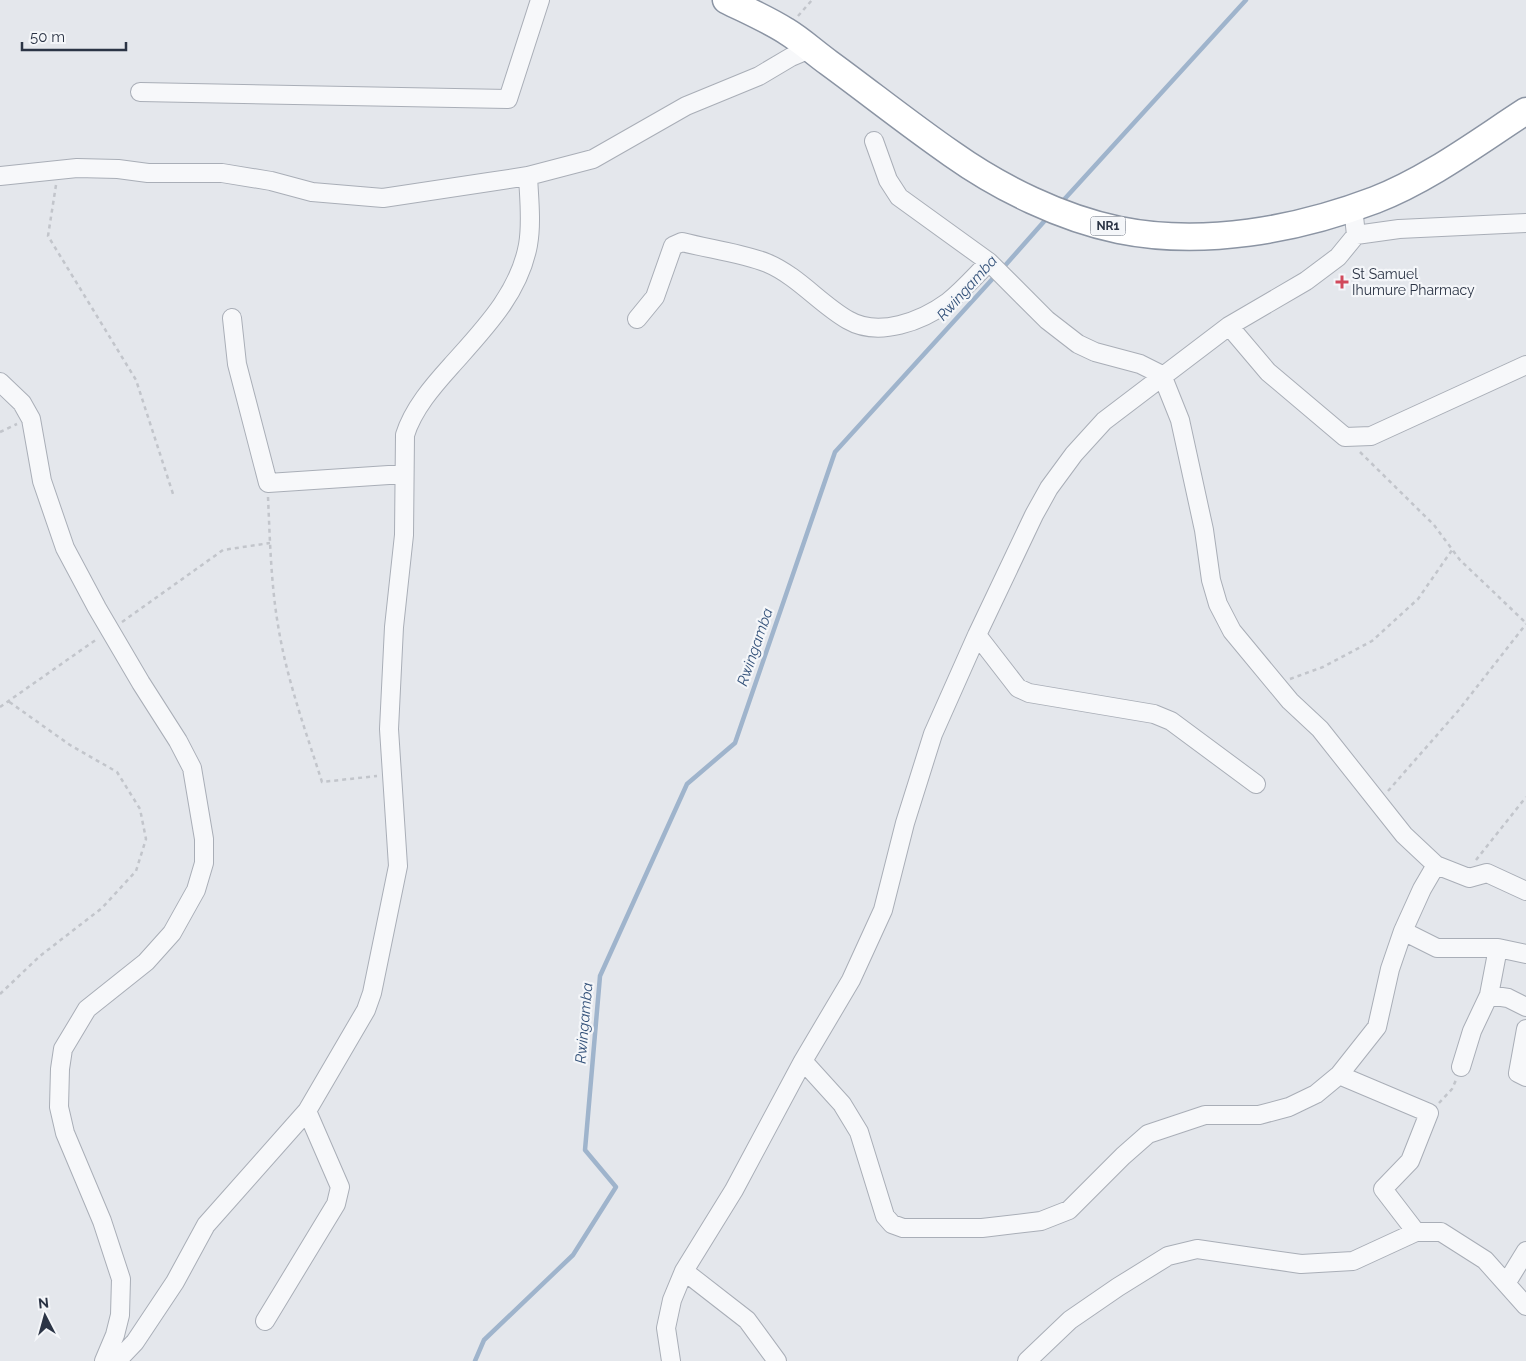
<svg xmlns="http://www.w3.org/2000/svg" width="1526" height="1361" font-family="Raleway,sans-serif">
<rect width="100%" height="100%" fill="#e4e7ec"/>
<g fill="none" stroke-linecap="round" stroke-linejoin="round">
<path stroke="#9fb4cc" stroke-width="4.5" d="M 1060,204 L 1246,0
M 1002,269 L 1048,217
M 475,1361 L 484,1340 L 573,1255 L 616,1187 L 585,1150 L 600,976 L 687,784 L 735,743 L 835,452 L 996,275"/>
<defs>
<path id="minor" d="M 140,92 L 508,99 L 540,0
M 874,141 L 888,180 L 899,197 L 989,262 L 1047,320 L 1078,344 L 1095,352 L 1140,364 L 1162,375 L 1180,420 L 1204,530 L 1211,580 L 1218,604 L 1232,631 L 1290,701 L 1320,729 L 1404,835 L 1436,865 L 1469,878 L 1487,873 L 1526,891
M 0,176 L 77,168 L 118,169 L 148,173 L 222,173 L 271,181 L 312,192 L 383,198 L 489,182 L 528,176 L 593,159 L 686,106 L 759,76 L 791,57 L 810,49
M 1356,235 L 1399,229 L 1526,223
M 232,318 L 237,364 L 268,483 L 404,474
M 637,319 L 655,297 L 673,246 L 682,242 C 709,249 742,253 767,263 C 798,276 820,304 848,320 C 879,338 922,321 948,302 C 963,290 976,275 989,262
M 1229,326 L 1268,372 L 1345,437 L 1371,436 L 1526,365
M 0,382 L 22,403 L 31,419 L 42,481 L 65,548 L 97,608 L 141,683 L 178,741 L 192,768 L 204,839 L 204,863 L 196,890 L 172,933 L 146,962 L 87,1009 L 63,1049 L 60,1069 L 59,1107 L 65,1133 L 102,1221 L 121,1279 L 120,1315 L 115,1335 L 104,1361
M 977,635 L 1018,688 L 1029,693 L 1154,714 L 1171,721 L 1256,784
M 1403,931 L 1437,948 L 1498,948 L 1526,954
M 1498,948 L 1489,995 L 1508,998 L 1526,1007
M 1526,1029 L 1518,1073 L 1526,1077
M 803,1061 L 842,1104 L 859,1132 L 885,1216 L 892,1224 L 903,1228 L 982,1228 L 1041,1221 L 1069,1210 L 1123,1156 L 1148,1134 L 1205,1115 L 1259,1115 L 1289,1107 L 1316,1094 L 1339,1075 L 1377,1027 L 1390,969 L 1403,931 L 1422,889 L 1436,865
M 1461,1067 L 1472,1031 L 1489,995
M 1339,1075 L 1429,1113 L 1410,1161 L 1383,1189 L 1416,1232
M 684,1271 L 747,1320 L 777,1361
M 1507,1282 L 1526,1251
M 265,1321 L 336,1204 L 340,1187 L 307,1111
M 117,1361 L 135,1342 L 175,1282 L 206,1225 L 307,1111 L 366,1010 L 372,993 L 398,866 L 389,729 L 394,627 L 404,535 L 405,435 C 413,409 433,386 451,366 C 483,330 519,294 528,245 C 532,223 529,198 528,176
M 671,1361 L 666,1328 L 672,1300 L 684,1271 L 734,1190 L 803,1061 L 851,980 L 883,910 L 905,823 L 933,734 L 977,635 L 1034,515 L 1049,488 L 1074,454 L 1104,421 L 1229,326 L 1306,281 L 1338,257 L 1356,235 L 1353,207
M 1027,1361 L 1070,1320 L 1118,1287 L 1168,1256 L 1197,1249 L 1301,1264 L 1353,1261 L 1416,1232 L 1441,1232 L 1485,1260 L 1526,1306"/>
<path id="highway" d="M 726,0 C 746,10 767,19 786,31 C 801,40 815,53 829,63 C 870,93 910,125 952,154 C 1000,188 1061,218 1119,230 C 1203,247 1296,230 1375,200 C 1429,179 1478,142 1526,111"/>
</defs>
<use href="#minor" stroke="#a9aeb7" stroke-width="20"/>
<use href="#highway" stroke="#8b94a3" stroke-width="29"/>
<path stroke="#c2c5cb" stroke-width="2.5" stroke-dasharray="4 4" stroke-linecap="butt" d="M 798,16 L 812,0
M 56,185 L 48,236 L 136,380 L 174,497
M 0,432 L 17,424
M 1360,452 L 1434,525 L 1460,560 L 1526,623
M 268,497 C 270,541 271,587 279,631 C 288,683 306,732 322,782 L 377,776
M 122,622 L 223,550 L 270,543
M 1290,679 L 1323,667 L 1372,641 L 1418,599 L 1452,550
M 0,707 L 97,639
M 1388,791 L 1458,711 L 1526,624
M 1476,860 L 1526,797
M 0,994 L 40,956 L 102,908 L 136,871 L 146,839 L 140,809 L 117,772 L 70,745 L 8,701
M 1439,1103 L 1452,1089 L 1456,1080"/>
<use href="#minor" stroke="#f7f8fa" stroke-width="18"/>
<use href="#highway" stroke="#fff" stroke-width="26"/>
</g>
<path fill="#d1495b" stroke="#f4f6f9" stroke-width="2" d="M1339.5 274.5h5v5h5v5h-5v5h-5v-5h-5v-5h5z"/>
<g text-anchor="middle" dominant-baseline="central" stroke-width="4.5" stroke-linejoin="round" paint-order="stroke">
<rect fill="#f4f6f9" stroke="#676e7b" stroke-width="1" x="1090.5" y="216.5" width="35" height="19" rx="4"/>
<g font-size="12" font-weight="bold" fill="#2b3445">
<text x="1108" y="226">NR1</text>
</g>
<g font-size="14" fill="#2b3445" stroke="#f4f6f9" text-anchor="start">
<text x="1352" y="274">St Samuel<tspan x="1352" dy="16">Ihumure Pharmacy</tspan></text>
</g>
<g font-size="15" font-style="italic" fill="#34527a" stroke="#f4f6f9">
<text transform="translate(967 288) rotate(-48)">Rwingamba</text>
<text transform="translate(755 647) rotate(-71)">Rwingamba</text>
<text transform="translate(584 1023) rotate(-85)">Rwingamba</text>
</g>
</g>
<g transform="translate(45 1316) rotate(354)" stroke="#f4f6f9" stroke-width="4" paint-order="stroke">
<path d="M0-4L9 19L0 12L-9 19Z" fill="#2b3445"/>
<text y="-8" font-size="14" font-weight="bold" text-anchor="middle" fill="#2b3445">N</text>
</g>
<path d="M22 42v8h104v-8" fill="none" stroke="#2b3445" stroke-width="2.5"/>
<text x="30" y="42" font-size="15" fill="#2b3445" stroke="#f4f6f9" stroke-width="4" paint-order="stroke">50 m</text>
</svg>
